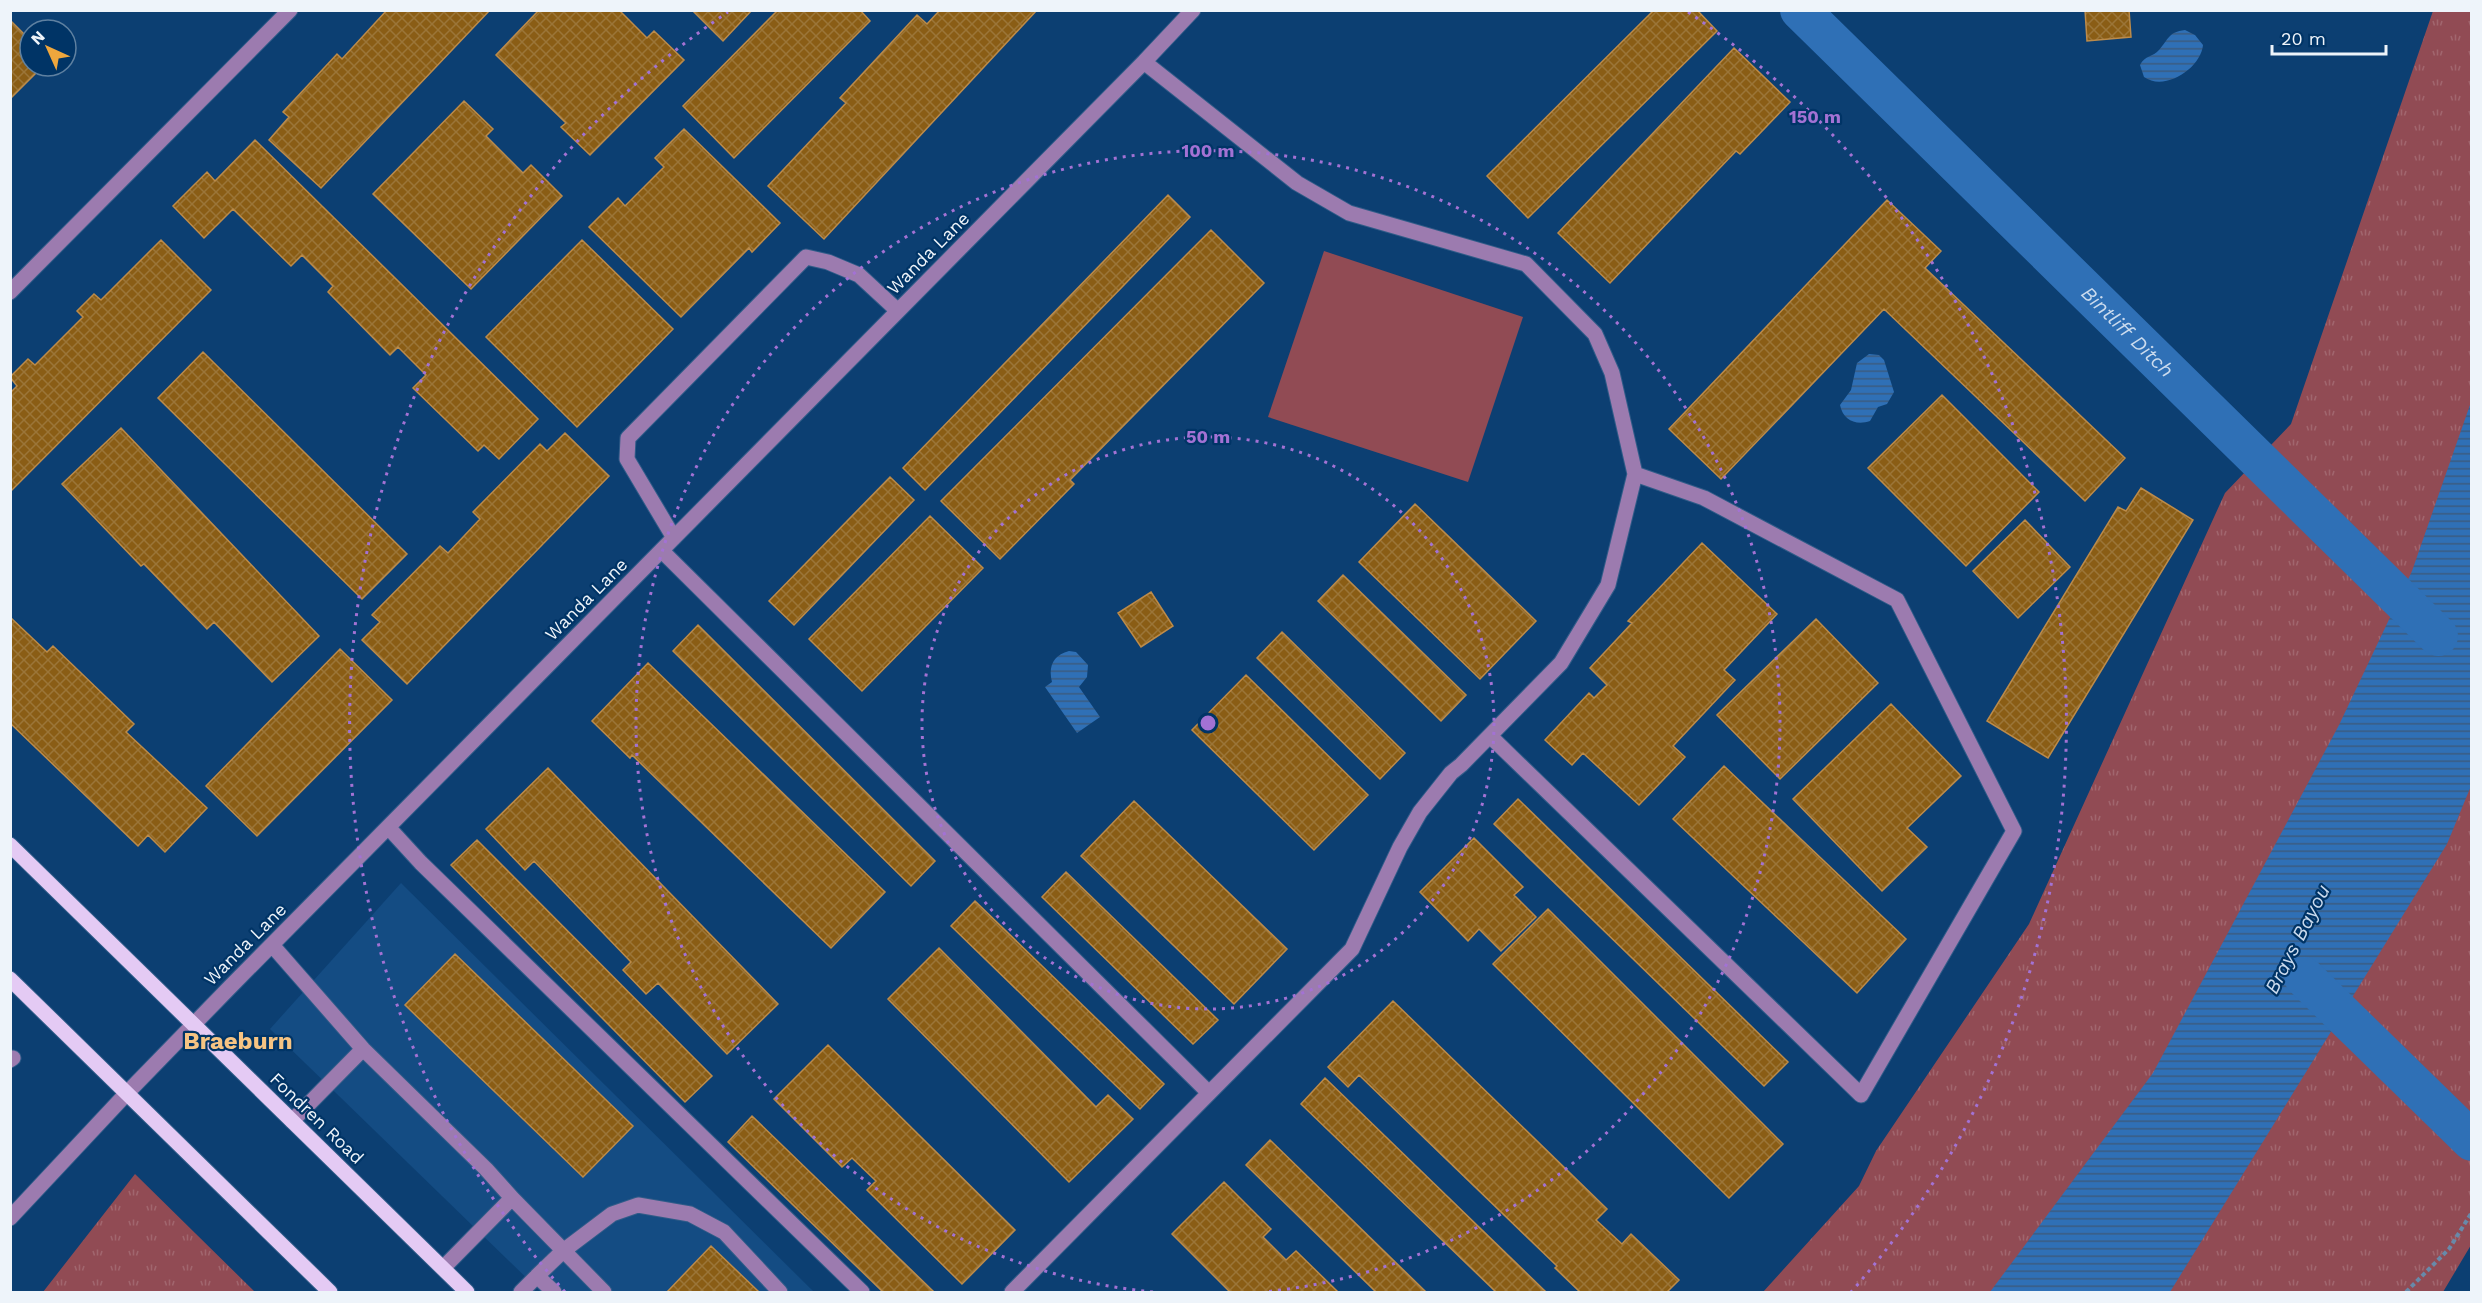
<svg xmlns="http://www.w3.org/2000/svg" width="2482" height="1303" font-family="'Work Sans',sans-serif">
<defs>
<pattern id="grass-tufts" width="24" height="20" patternUnits="userSpaceOnUse" patternTransform="scale(1.5)"><rect width="24" height="20" fill="#914b54"/><path d="M3 7l-1-3M5 7V3M7 7l1-3M15 17l-1-3M17 17v-4M19 17l1-3" fill="none" stroke="#a1666e"/></pattern>
<pattern id="water-rules" width="6" height="5" patternUnits="userSpaceOnUse" patternTransform="scale(1.5)"><rect width="6" height="5" fill="#2f70b6"/><path d="M0 2.5h6" fill="none" stroke="#3b5c80"/></pattern>
<pattern id="building-cross-hatch" width="8" height="8" patternUnits="userSpaceOnUse" patternTransform="scale(1.5)"><rect width="8" height="8" fill="#8a5d15"/><path d="M0 0l8 8M0 8l8-8" fill="none" stroke="#9b7538"/></pattern>
</defs>
<rect width="100%" height="100%" fill="#0c3f72"/>
<path fill="#144c83" d="M 401,883 L 814,1292 L 541,1292 L 270,1029 Z"/>
<path fill="url(#grass-tufts)" d="M 2433,11 L 2471,11 L 2471,1245 L 2443,1292 L 1763,1292 L 1859,1186 L 1876,1151 L 2029,924 L 2225,493 L 2291,424 Z
M 135,1174 L 255,1292 L 43,1292 Z"/>
<path fill="#914b54" d="M 1324,251 L 1523,317 L 1468,482 L 1268,417 Z"/>
<path fill="url(#water-rules)" d="M 2185,30 L 2195,35 L 2203,45 C 2201,68 2165,92 2144,77 L 2140,65 C 2145,55 2153,57 2159,50 C 2169,39 2168,32 2185,30 Z
M 1869,354 L 1879,355 L 1884,360 L 1894,392 L 1887,404 L 1878,407 L 1870,421 C 1856,426 1843,420 1840,405 L 1851,390 L 1857,363 Z
M 2471,402 L 2471,786 L 2447,844 L 2170,1292 L 1990,1292 L 2153,1073 L 2339,725 L 2412,571 Z
M 1069,651 L 1076,652 L 1088,665 L 1087,677 L 1079,687 L 1100,717 L 1077,733 L 1045,687 L 1052,682 C 1048,667 1053,655 1069,651 Z"/>
<g fill="none" stroke-linecap="round" stroke-linejoin="round">
<g stroke="#2f70b6" stroke-width="40">
<path id="s1" d="M 1800,10 L 2438,636"/>
<path d="M 2304,977 L 2472,1141"/>
</g>
</g>
<path fill="url(#building-cross-hatch)" stroke="#bc8b4a" stroke-width="1.5" d="M 387,10 L 490,10 L 321,188 L 269,140 L 289,117 L 283,112 L 337,54 L 342,59 Z
M 539,10 L 619,10 L 647,38 L 654,31 L 684,60 L 590,155 L 561,127 L 566,123 L 496,55 Z
M 692,10 L 752,10 L 723,41 Z
M 778,10 L 860,10 L 870,21 L 734,158 L 683,106 Z
M 940,10 L 1037,10 L 824,239 L 768,186 L 846,103 L 840,98 L 917,15 L 927,24 Z
M 1654,10 L 1697,10 L 1717,31 L 1528,218 L 1487,176 Z
M 2085,10 L 2129,10 L 2131,37 L 2087,41 Z
M 10,20 L 30,40 L 30,66 L 43,66 L 10,99 Z
M 1734,48 L 1790,102 L 1740,154 L 1736,151 L 1610,283 L 1558,233 Z
M 464,101 L 493,129 L 486,136 L 523,173 L 531,165 L 562,196 L 471,289 L 373,194 Z
M 684,129 L 780,223 L 752,252 L 749,248 L 681,317 L 589,227 L 618,198 L 625,206 L 664,167 L 655,158 Z
M 255,140 L 538,419 L 499,459 L 484,445 L 478,451 L 413,388 L 426,375 L 398,347 L 390,355 L 328,292 L 333,286 L 302,255 L 291,266 L 233,209 L 204,238 L 173,206 L 207,172 L 215,181 Z
M 1168,195 L 1190,217 L 925,490 L 903,468 Z
M 1887,200 L 1941,251 L 1925,268 L 2125,458 L 2085,501 L 1884,309 L 1721,479 L 1669,429 Z
M 1211,230 L 1264,283 L 1070,480 L 1074,484 L 1000,559 L 941,501 Z
M 161,240 L 211,290 L 10,492 L 10,393 L 17,386 L 10,377 L 28,359 L 35,365 L 83,317 L 77,311 L 94,294 L 101,300 Z
M 582,240 L 673,329 L 577,427 L 486,337 Z
M 203,352 L 407,554 L 362,599 L 158,398 Z
M 1942,395 L 2039,492 L 1966,566 L 1868,468 Z
M 121,428 L 319,636 L 272,682 L 214,622 L 207,629 L 144,564 L 141,566 L 62,484 Z
M 565,433 L 609,476 L 407,684 L 362,640 L 380,622 L 372,615 L 440,546 L 448,553 L 480,519 L 473,512 L 540,444 L 547,451 Z
M 890,477 L 914,500 L 794,625 L 769,601 Z
M 2141,488 L 2193,520 L 2048,758 L 1987,721 L 2118,507 L 2126,511 Z
M 1415,504 L 1536,621 L 1480,679 L 1359,562 Z
M 930,516 L 983,568 L 862,691 L 809,639 Z
M 2025,520 L 2070,567 L 2018,618 L 1973,571 Z
M 1702,543 L 1777,614 L 1724,670 L 1735,680 L 1673,746 L 1685,757 L 1639,805 L 1583,753 L 1572,765 L 1545,740 L 1589,693 L 1594,698 L 1607,685 L 1590,668 L 1632,623 L 1628,621 Z
M 1343,575 L 1466,695 L 1441,721 L 1318,601 Z
M 1151,592 L 1173,626 L 1141,647 L 1118,613 Z
M 10,617 L 47,652 L 53,646 L 134,724 L 126,732 L 207,808 L 165,852 L 148,835 L 138,846 L 10,723 Z
M 1816,619 L 1878,683 L 1780,779 L 1717,715 Z
M 698,625 L 935,861 L 911,886 L 673,651 Z
M 1282,632 L 1405,753 L 1380,779 L 1257,658 Z
M 340,649 L 392,700 L 257,836 L 206,786 Z
M 648,663 L 885,892 L 831,948 L 632,755 L 630,758 L 592,721 Z
M 1246,675 L 1368,795 L 1314,850 L 1192,730 Z
M 1891,704 L 1961,776 L 1907,828 L 1927,847 L 1882,891 L 1793,799 Z
M 1724,766 L 1906,939 L 1857,993 L 1673,819 Z
M 548,768 L 778,1004 L 727,1054 L 658,983 L 646,994 L 623,970 L 631,962 L 534,861 L 525,870 L 486,829 Z
M 1518,799 L 1788,1062 L 1764,1086 L 1494,824 Z
M 1134,801 L 1287,949 L 1234,1004 L 1081,856 Z
M 1474,838 L 1523,887 L 1514,895 L 1536,917 L 1501,951 L 1479,929 L 1468,941 L 1420,892 Z
M 477,840 L 712,1076 L 685,1102 L 451,865 Z
M 1066,872 L 1218,1020 L 1193,1044 L 1042,897 Z
M 975,901 L 1164,1084 L 1140,1109 L 951,926 Z
M 1548,909 L 1783,1144 L 1729,1198 L 1493,964 Z
M 939,948 L 1096,1107 L 1108,1095 L 1133,1119 L 1069,1182 L 888,999 Z
M 455,954 L 633,1126 L 583,1177 L 405,1005 Z
M 1393,1001 L 1607,1209 L 1596,1220 L 1622,1244 L 1631,1234 L 1679,1280 L 1667,1292 L 1580,1292 L 1555,1268 L 1557,1266 L 1359,1075 L 1348,1087 L 1328,1067 Z
M 828,1045 L 1015,1230 L 962,1284 L 867,1190 L 876,1181 L 852,1158 L 842,1167 L 774,1099 Z
M 1325,1078 L 1546,1292 L 1496,1292 L 1301,1104 Z
M 752,1116 L 934,1292 L 883,1292 L 728,1142 Z
M 1270,1140 L 1426,1292 L 1376,1292 L 1246,1165 Z
M 1224,1182 L 1271,1229 L 1263,1237 L 1286,1260 L 1296,1251 L 1338,1292 L 1230,1292 L 1172,1234 Z
M 711,1246 L 759,1292 L 667,1292 Z"/>
<g fill="none" stroke-linecap="round" stroke-linejoin="round">
<defs>
<path id="minor" d="M 10,292 L 290,10
M 674,538 L 627,459 L 628,438 L 806,257 L 828,262 L 859,275 L 898,311
M 662,551 L 1209,1093
M 1490,736 L 1861,1095 L 2014,831 L 1897,600 L 1704,498 L 1635,474
M 388,827 L 421,863 L 862,1292
M 272,945 L 363,1049 L 486,1169 L 512,1198 L 443,1268
M 10,1060 L 13,1058
M 292,1121 L 363,1049
M 512,1198 L 604,1292
M 10,1218 L 127,1093 L 230,987 L 1144,62 L 1193,10
M 521,1292 L 537,1276
M 554,1292 L 537,1276 L 563,1251 L 612,1214 L 638,1205 L 690,1214 L 724,1232 L 780,1292
M 1012,1292 L 1352,949 L 1400,847 L 1420,812 L 1451,773 L 1461,765 L 1561,663 L 1608,585 L 1635,474 L 1612,373 L 1595,334 L 1526,264 L 1349,213 L 1297,183 L 1144,62"/>
<path id="major" d="M 10,845 L 467,1292
M 10,979 L 330,1292"/>
</defs>
<use href="#minor" stroke="#305c88" stroke-width="17"/>
<use href="#major" stroke="#305c88" stroke-width="17"/>
<path stroke="#6889a9" stroke-width="4" stroke-dasharray="4.5 3" stroke-linecap="butt" d="M 2406,1292 L 2449,1249 L 2472,1212"/>
<use href="#minor" stroke="#9c7baf" stroke-width="15"/>
<use href="#major" stroke="#e4caf4" stroke-width="15"/>
</g>
<g fill="none" stroke="#a372d4" stroke-width="3" stroke-dasharray="3 6">
<circle cx="1208" cy="723" r="286"/>
<path d="M1153 1292A572 572 0 1 1 1263 1292"/>
<path d="M565 1292A858 858 0 0 1 728 12M1688 12A858 858 0 0 1 1851 1292"/>
</g>
<g text-anchor="middle" dominant-baseline="central" stroke-width="4.5" stroke-linejoin="round" paint-order="stroke">
<g font-size="18" fill="#eef4fa" stroke="#003466">
<text transform="translate(928 253) rotate(-45)">Wanda Lane</text>
<text transform="translate(586 599) rotate(-45)">Wanda Lane</text>
<text transform="translate(245 944) rotate(-45)">Wanda Lane</text>
<text transform="translate(317 1118) rotate(44)">Fondren Road</text>
</g>
<g font-size="20" font-style="italic" fill="#cbdbee" stroke="#003466">
<text stroke="none"><textPath href="#s1" startOffset="459">Bintliff Ditch</textPath></text>
<text transform="translate(2297 939) rotate(-63)">Brays Bayou</text>
</g>
<g font-size="24" font-weight="bold" fill="#f6c483" stroke="#003466">
<text x="238" y="1041">Braeburn</text>
</g>
</g>
<circle cx="1208" cy="723" r="9" fill="#a372d4" stroke="#003466" stroke-width="3"/>
<g font-size="18" text-anchor="middle" font-weight="bold" fill="#a372d4" stroke="#003466" stroke-width="4.5" stroke-linejoin="round" paint-order="stroke">
<text x="1815" y="123">150 m</text>
<text x="1208" y="157">100 m</text>
<text x="1208" y="443">50 m</text>
</g>
<rect width="2482" height="1303" fill="none" stroke="#eef4fa" stroke-width="24"/>
<g transform="translate(48 48) rotate(315)"><circle r="28" fill="#003466" stroke="#5f81a1" stroke-width="1.5"/>
<path d="M0-4.5L10 22L0 15L-10 22Z" fill="#efa73d"/>
<text y="-9" font-size="16" font-weight="bold" text-anchor="middle" fill="#eef4fa">N</text>
</g>
<path d="M2272 45v9h114v-9" fill="none" stroke="#eef4fa" stroke-width="3"/>
<text x="2281" y="45" font-size="18" fill="#eef4fa" stroke="#003466" stroke-width="4.5" paint-order="stroke">20 m</text>
</svg>
